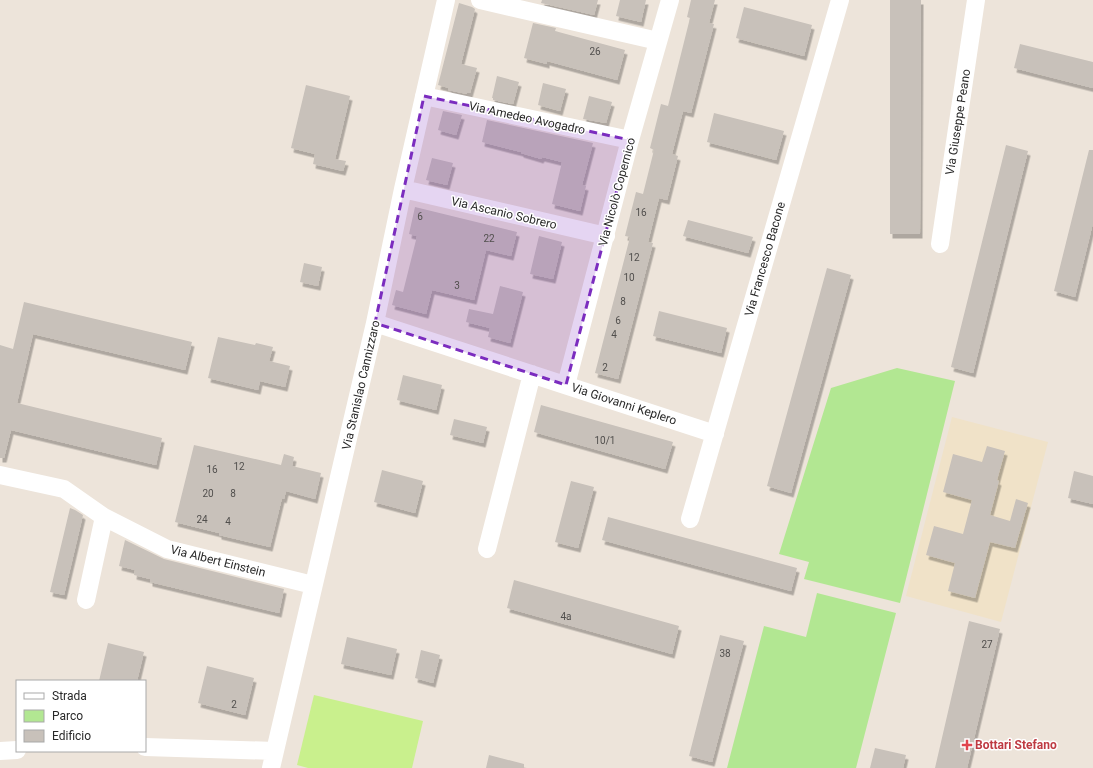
<svg xmlns="http://www.w3.org/2000/svg" width="1093" height="768" font-family="Roboto,sans-serif">
<defs>
<filter id="shadow"><feDropShadow dx="2.5" dy="4.5" stdDeviation="0" flood-color="#0004"/></filter>
</defs>
<rect width="100%" height="100%" fill="#ede4da"/>
<path fill="#f0e2c8" d="M 952,417 L 1048,442 L 1001,622 L 906,596 Z"/>
<path fill="#b2e792" d="M 897,368 L 955,381 L 900,603 L 804,579 L 809,562 L 779,554 L 831,388 Z
M 817,593 L 896,613 L 856,768 L 727,768 L 764,626 L 806,637 Z"/>
<path fill="#c9f08d" d="M 314,695 L 423,721 L 412,768 L 308,768 L 297,765 Z"/>
<path fill="#c8c1ba" filter="url(#shadow)" d="M 542,0 L 598,0 L 594,15 L 541,3 Z
M 620,0 L 646,0 L 641,22 L 616,16 Z
M 691,0 L 715,0 L 709,23 L 714,24 L 691,113 L 683,111 L 672,154 L 678,156 L 667,200 L 659,198 L 648,242 L 653,243 L 618,379 L 595,373 L 630,237 L 625,236 L 636,192 L 643,194 L 654,150 L 650,148 L 661,104 L 668,106 L 690,18 L 687,17 Z
M 890,0 L 921,0 L 920,234 L 890,234 Z
M 459,3 L 472,7 L 475,9 L 461,64 L 477,68 L 470,93 L 467,93 L 467,94 L 448,90 L 449,88 L 438,85 Z
M 744,7 L 812,25 L 804,56 L 736,38 Z
M 533,23 L 556,28 L 555,31 L 625,50 L 617,80 L 547,61 L 547,64 L 524,58 Z
M 1020,44 L 1093,62 L 1093,88 L 1014,68 Z
M 497,76 L 519,82 L 513,104 L 493,100 L 493,98 L 492,98 Z
M 543,83 L 566,89 L 560,111 L 538,105 Z
M 306,85 L 350,96 L 335,159 L 346,161 L 343,171 L 313,164 L 315,154 L 291,148 Z
M 589,96 L 612,102 L 606,123 L 583,119 Z
M 443,111 L 462,115 L 456,135 L 438,130 Z
M 714,113 L 784,131 L 776,160 L 707,142 Z
M 487,120 L 593,143 L 582,185 L 586,186 L 580,211 L 552,204 L 562,162 L 542,157 L 541,159 L 521,153 L 521,152 L 482,142 Z
M 1006,145 L 1028,151 L 973,373 L 951,367 Z
M 1089,150 L 1093,150 L 1093,223 L 1075,297 L 1054,291 Z
M 432,158 L 453,163 L 447,185 L 426,180 Z
M 415,207 L 517,232 L 511,256 L 486,250 L 474,300 L 432,290 L 426,314 L 392,305 L 396,290 L 403,292 L 417,236 L 409,234 Z
M 688,220 L 753,237 L 748,253 L 683,236 Z
M 539,236 L 562,242 L 553,279 L 530,274 Z
M 304,263 L 322,267 L 318,286 L 300,282 Z
M 827,268 L 851,275 L 791,493 L 767,486 Z
M 500,286 L 523,292 L 510,343 L 488,337 L 490,328 L 466,322 L 469,309 L 493,314 Z
M 24,302 L 192,342 L 185,370 L 33,334 L 17,403 L 162,438 L 156,465 L 11,430 L 4,458 L 0,458 L 0,345 L 13,349 Z
M 659,311 L 727,328 L 721,353 L 653,336 Z
M 218,337 L 255,345 L 256,343 L 273,347 L 269,361 L 290,366 L 285,387 L 260,381 L 258,390 L 208,378 Z
M 403,375 L 442,385 L 436,410 L 397,400 Z
M 541,405 L 673,442 L 665,469 L 534,432 Z
M 454,419 L 487,427 L 483,443 L 450,435 Z
M 194,445 L 281,465 L 284,454 L 294,457 L 292,466 L 321,473 L 315,499 L 286,491 L 284,499 L 282,498 L 270,547 L 219,535 L 219,533 L 175,522 Z
M 987,446 L 1005,451 L 997,480 L 999,481 L 990,515 L 1010,521 L 1016,499 L 1028,503 L 1015,548 L 990,542 L 975,598 L 948,591 L 955,563 L 926,555 L 934,526 L 963,534 L 972,500 L 943,492 L 953,454 L 982,462 Z
M 382,470 L 423,481 L 415,513 L 374,502 Z
M 1074,471 L 1093,476 L 1093,504 L 1068,498 Z
M 571,481 L 594,487 L 578,548 L 555,542 Z
M 70,508 L 75,510 L 83,515 L 64,595 L 50,592 Z
M 608,517 L 797,568 L 791,591 L 602,540 Z
M 125,540 L 164,559 L 284,589 L 279,613 L 150,582 L 150,579 L 134,575 L 135,570 L 119,566 Z
M 514,580 L 679,626 L 672,654 L 507,608 Z
M 969,621 L 1000,629 L 967,768 L 935,768 Z
M 720,635 L 744,641 L 712,762 L 689,756 Z
M 347,637 L 397,649 L 391,675 L 341,664 Z
M 108,643 L 144,652 L 137,681 L 99,681 Z
M 421,650 L 440,655 L 433,683 L 415,678 Z
M 207,666 L 254,678 L 245,715 L 198,703 Z
M 875,748 L 906,755 L 903,768 L 870,768 Z
M 489,755 L 524,764 L 524,768 L 486,768 Z"/>
<g fill="none" stroke-linecap="round" stroke-linejoin="round">
<path stroke="#fff" stroke-width="18" d="M 480,0 L 658,41
M 424,96 L 630,140
M 403,189 L 606,236
M 940,244 L 976,0
M 375,323 L 715,434
M 566,385 L 630,140 L 670,0
M 0,475 L 64,489 L 104,517 L 167,549 L 313,585
M 690,519 L 840,0
M 487,549 L 532,374
M 86,600 L 104,517
M 145,747 L 275,751
M 0,751 L 17,750
M 271,768 L 375,323 L 403,189 L 446,0"/>
</g>
<path fill="#7b2cbf" fill-opacity="0.2" stroke="#7b2cbf" stroke-width="3" stroke-dasharray="8 5" stroke-linejoin="round" d="M 424,96 L 630,140 L 566,385 L 375,323 Z"/>
<path fill="#e0444e" stroke="#fff" stroke-width="1.5" d="M965 739h4v4h4v4h-4v4h-4v-4h-4v-4h4z"/>
<g text-anchor="middle" dominant-baseline="central" stroke-width="3" stroke-linejoin="round" paint-order="stroke">
<g font-size="10" fill="#514f4d">
<text x="595" y="51">26</text>
<text x="641" y="212">16</text>
<text x="420" y="216">6</text>
<text x="489" y="238">22</text>
<text x="634" y="257">12</text>
<text x="629" y="277">10</text>
<text x="457" y="285">3</text>
<text x="623" y="301">8</text>
<text x="618" y="320">6</text>
<text x="614" y="334">4</text>
<text x="605" y="367">2</text>
<text x="605" y="440">10/1</text>
<text x="239" y="466">12</text>
<text x="212" y="469">16</text>
<text x="208" y="493">20</text>
<text x="233" y="493">8</text>
<text x="202" y="519">24</text>
<text x="228" y="521">4</text>
<text x="566" y="616">4a</text>
<text x="987" y="644">27</text>
<text x="725" y="653">38</text>
<text x="234" y="704">2</text>
</g>
<g font-size="12" fill="#292929" stroke="#fff">
<text transform="translate(527 118) rotate(12)">Via Amedeo Avogadro</text>
<text transform="translate(958 122) rotate(-81)">Via Giuseppe Peano</text>
<text transform="translate(617 192) rotate(-75)">Via Nicolò Copernico</text>
<text transform="translate(504 213) rotate(13)">Via Ascanio Sobrero</text>
<text transform="translate(765 259) rotate(-74)">Via Francesco Bacone</text>
<text transform="translate(361 385) rotate(-77)">Via Stanislao Cannizzaro</text>
<text transform="translate(624 404) rotate(18)">Via Giovanni Keplero</text>
<text transform="translate(218 561) rotate(14)">Via Albert Einstein</text>
</g>
<g font-size="12" font-weight="bold" fill="#be3a42" stroke="#fff" text-anchor="start">
<text x="975" y="745">Bottari Stefano</text>
</g>
</g>
<rect x="16" y="680" width="130" height="72" fill="#ffffff" stroke="#a9a9a9"/>
<rect x="24" y="693" width="20" height="6" fill="#ffffff" stroke="#a9a9a9"/>
<text x="52" y="700" font-size="12" fill="#292929">Strada</text>
<rect x="24" y="710" width="20" height="12" fill="#b2e792" stroke="#a9a9a9"/>
<text x="52" y="720" font-size="12" fill="#292929">Parco</text>
<rect x="24" y="730" width="20" height="12" fill="#c8c1ba" stroke="#a9a9a9"/>
<text x="52" y="740" font-size="12" fill="#292929">Edificio</text>
</svg>
